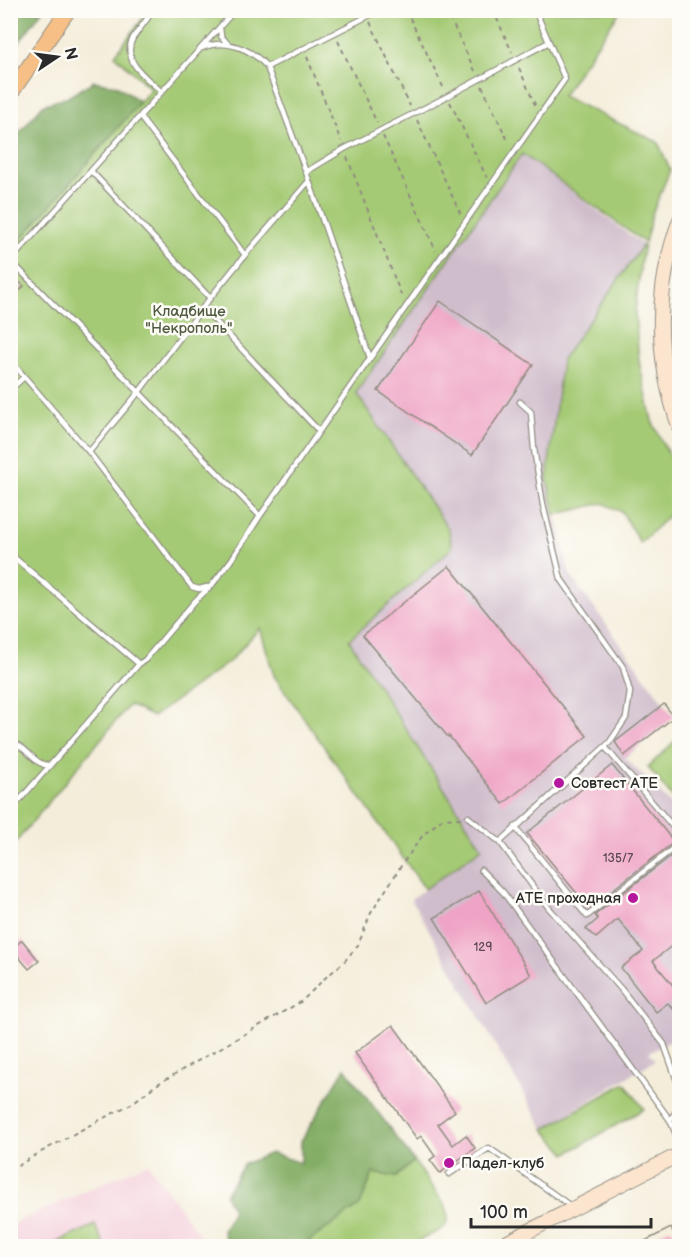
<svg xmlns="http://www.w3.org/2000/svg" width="690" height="1257" font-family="'Balsamiq Sans',sans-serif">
<rect width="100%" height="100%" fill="#fdfcf7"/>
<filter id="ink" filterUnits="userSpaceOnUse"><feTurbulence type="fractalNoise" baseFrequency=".0167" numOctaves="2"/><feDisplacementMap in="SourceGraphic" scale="12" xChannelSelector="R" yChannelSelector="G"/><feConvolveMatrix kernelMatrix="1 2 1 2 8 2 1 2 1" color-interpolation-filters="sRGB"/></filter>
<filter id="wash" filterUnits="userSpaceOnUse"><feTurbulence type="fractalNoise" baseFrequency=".008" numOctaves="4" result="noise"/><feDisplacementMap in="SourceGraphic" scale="24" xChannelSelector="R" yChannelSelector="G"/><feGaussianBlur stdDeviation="1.35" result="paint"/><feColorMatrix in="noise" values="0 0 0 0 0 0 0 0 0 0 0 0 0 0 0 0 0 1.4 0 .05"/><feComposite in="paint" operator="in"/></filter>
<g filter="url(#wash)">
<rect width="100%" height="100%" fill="#f4edda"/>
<path fill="#f4cfdc" d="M 148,1163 L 207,1246 L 11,1246 L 10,1225 Z"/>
<path fill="#d0bdcc" d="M 522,154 L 643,245 L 561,359 L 547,479 L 570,575 L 674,717 L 625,758 L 680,813 L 679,1037 L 649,1052 L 655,1060 L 544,1129 L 411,899 L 482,848 L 349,639 L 453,548 L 449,530 L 356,393 Z"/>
<path fill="#a5ca74" stroke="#687a50" stroke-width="1.5" d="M 148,11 L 620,11 L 562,96 L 658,142 L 670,170 L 652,214 L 645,243 L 522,154 L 356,393 L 449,530 L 452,548 L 349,640 L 482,848 L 425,889 L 274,676 L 260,628 L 229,662 L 153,717 L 129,705 L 11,848 L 11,251 L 151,89 L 115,55 Z
M 643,245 L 644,246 L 641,260 L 635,313 L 639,361 L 652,421 L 679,476 L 680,505 L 640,543 L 622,512 L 603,503 L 555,515 L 547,479 L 562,359 Z
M 679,737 L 679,804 L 672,797 L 648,767 Z
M 625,1083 L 644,1109 L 566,1154 L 544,1129 Z
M 414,1161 L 445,1205 L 448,1213 L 448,1220 L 445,1226 L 440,1230 L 409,1246 L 315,1246 L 309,1241 L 360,1205 L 373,1173 L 396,1177 Z
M 95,1225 L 105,1246 L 49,1246 Z"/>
<path fill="#84ae66" stroke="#586c48" stroke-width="1.5" d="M 11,10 L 42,11 L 11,53 L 10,11 Z
M 94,81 L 118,86 L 140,102 L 11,251 L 11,143 L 43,105 L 68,97 Z
M 345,1068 L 414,1161 L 396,1177 L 373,1173 L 360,1205 L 309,1241 L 315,1246 L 227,1246 L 223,1231 L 233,1210 L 225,1195 L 244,1164 L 271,1153 L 301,1163 L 301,1141 Z"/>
<g id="blocks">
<path fill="#efa3c5" d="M 10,274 L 24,286 L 10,301 Z
M 440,301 L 533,365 L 472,455 L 378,391 Z
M 449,566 L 587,736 L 503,804 L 449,736 L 448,737 L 363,635 Z
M 664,704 L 674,717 L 624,756 L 615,742 Z
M 612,765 L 674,842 L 589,908 L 527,833 Z
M 680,849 L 680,939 L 653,961 L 680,994 L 680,1017 L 668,1003 L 656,1012 L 621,968 L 643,951 L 618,919 L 596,938 L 586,929 L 598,919 L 595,915 Z
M 479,891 L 531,975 L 486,1003 L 434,918 Z
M 22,940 L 39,961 L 29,969 L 12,949 Z
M 393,1025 L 455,1111 L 438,1124 L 453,1145 L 466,1135 L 475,1148 L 440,1173 L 430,1160 L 435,1156 L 421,1136 L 417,1139 L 355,1053 Z
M 671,1228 L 680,1246 L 635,1246 Z"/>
</g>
</g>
<g filter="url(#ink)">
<use href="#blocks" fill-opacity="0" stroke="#908c82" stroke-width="1.5"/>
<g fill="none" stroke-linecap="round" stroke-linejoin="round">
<defs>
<path id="service" d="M 153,10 C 147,20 139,29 133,38 C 120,61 148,79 162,92
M 220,28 L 221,36 L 228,44
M 202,48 C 225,38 251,48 267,67 L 306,172 L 370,358
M 267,67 L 380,10
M 91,171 L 210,298
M 306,172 L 344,149 L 448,96 L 549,42
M 245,255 L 309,181
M 10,261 L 235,10
M 11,261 L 260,516
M 203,308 L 319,431
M 10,360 L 89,452 L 192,587 L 199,589 L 207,587
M 10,390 L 24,377
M 89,452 L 139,392 L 210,298 L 245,255 L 140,117
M 10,554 L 139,664
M 10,639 L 13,646 L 10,653
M 10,743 C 26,743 34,767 50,765
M 605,747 L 680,835
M 10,811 L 139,664 L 145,660 L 195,601 L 212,585 L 232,559 L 260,516 L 565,79 L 535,10
M 468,817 L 500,842 L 548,907 L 621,989 L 664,1044 L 680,1089
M 515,827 L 587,916 L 680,843
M 500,842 L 609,743 L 626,718 L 630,692 L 623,667 L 561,579 L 543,505 L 534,449 L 531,412 L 520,402
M 481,870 L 503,892 L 670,1120 L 680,1144
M 670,1120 L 680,1106
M 449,1174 L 489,1148 L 572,1207"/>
<path id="secondary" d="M 680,220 C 654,289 655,359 680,429
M 500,1246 L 680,1154"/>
<path id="primary" d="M 10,94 L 68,10"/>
</defs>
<use href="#service" stroke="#908c82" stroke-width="7"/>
<use href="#secondary" stroke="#908c82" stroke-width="16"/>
<use href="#primary" stroke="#908c82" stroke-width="17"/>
<path stroke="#908c82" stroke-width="2" stroke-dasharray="4.5 4.5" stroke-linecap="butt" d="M 406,10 L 444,89
M 446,10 L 476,73
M 493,10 L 512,52
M 370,22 L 410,106
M 338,41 L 377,123
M 307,57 L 341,141
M 519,68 L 536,107
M 482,86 L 509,143
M 450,102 L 487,178
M 417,120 L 461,215
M 383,136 L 436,251
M 347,157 L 402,297
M 10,1171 L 32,1157 L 92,1124 L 131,1104 L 156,1085 L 302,1001 L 324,979 L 344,962 L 358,945 L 371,913 L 403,863 L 423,835 L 442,819 L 462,818"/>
<use href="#service" stroke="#fff" stroke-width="4.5"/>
<use href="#secondary" stroke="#fbe5cf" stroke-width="14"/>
<use href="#primary" stroke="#f5bf86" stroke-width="15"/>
</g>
</g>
<g fill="#b5179e" stroke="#fdfcf7" stroke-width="2">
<circle cx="559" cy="783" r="6"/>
<circle cx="633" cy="898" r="6"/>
<circle cx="449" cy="1163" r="6"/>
</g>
<g text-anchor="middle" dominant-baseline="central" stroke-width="5" stroke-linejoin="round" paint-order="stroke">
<g font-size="12" fill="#5c4952">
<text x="618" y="858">135/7</text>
<text x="483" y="947">129</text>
</g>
<g font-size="15" fill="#505b41" stroke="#fdfcf7">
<text x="189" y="311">Кладбище<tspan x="189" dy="17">"Некрополь"</tspan></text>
</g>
<g font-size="15" fill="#2b2b2b" stroke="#fdfcf7" text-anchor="start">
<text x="571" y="783">Совтест АТЕ</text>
<text x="621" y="898" text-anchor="end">АТЕ проходная</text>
<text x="461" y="1163">Падел-клуб</text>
</g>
</g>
<rect width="690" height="1257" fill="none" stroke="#fdfcf7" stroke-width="36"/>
<g transform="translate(57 57) rotate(77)" stroke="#fdfcf7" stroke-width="4.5" paint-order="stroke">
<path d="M0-4.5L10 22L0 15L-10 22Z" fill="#2b2b2b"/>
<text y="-9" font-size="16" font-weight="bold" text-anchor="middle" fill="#2b2b2b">N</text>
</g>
<path d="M471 1218v9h180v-9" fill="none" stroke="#2b2b2b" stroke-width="3"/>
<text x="480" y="1218" font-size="18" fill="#2b2b2b" stroke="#fdfcf7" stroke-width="4.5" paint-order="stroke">100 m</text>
</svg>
